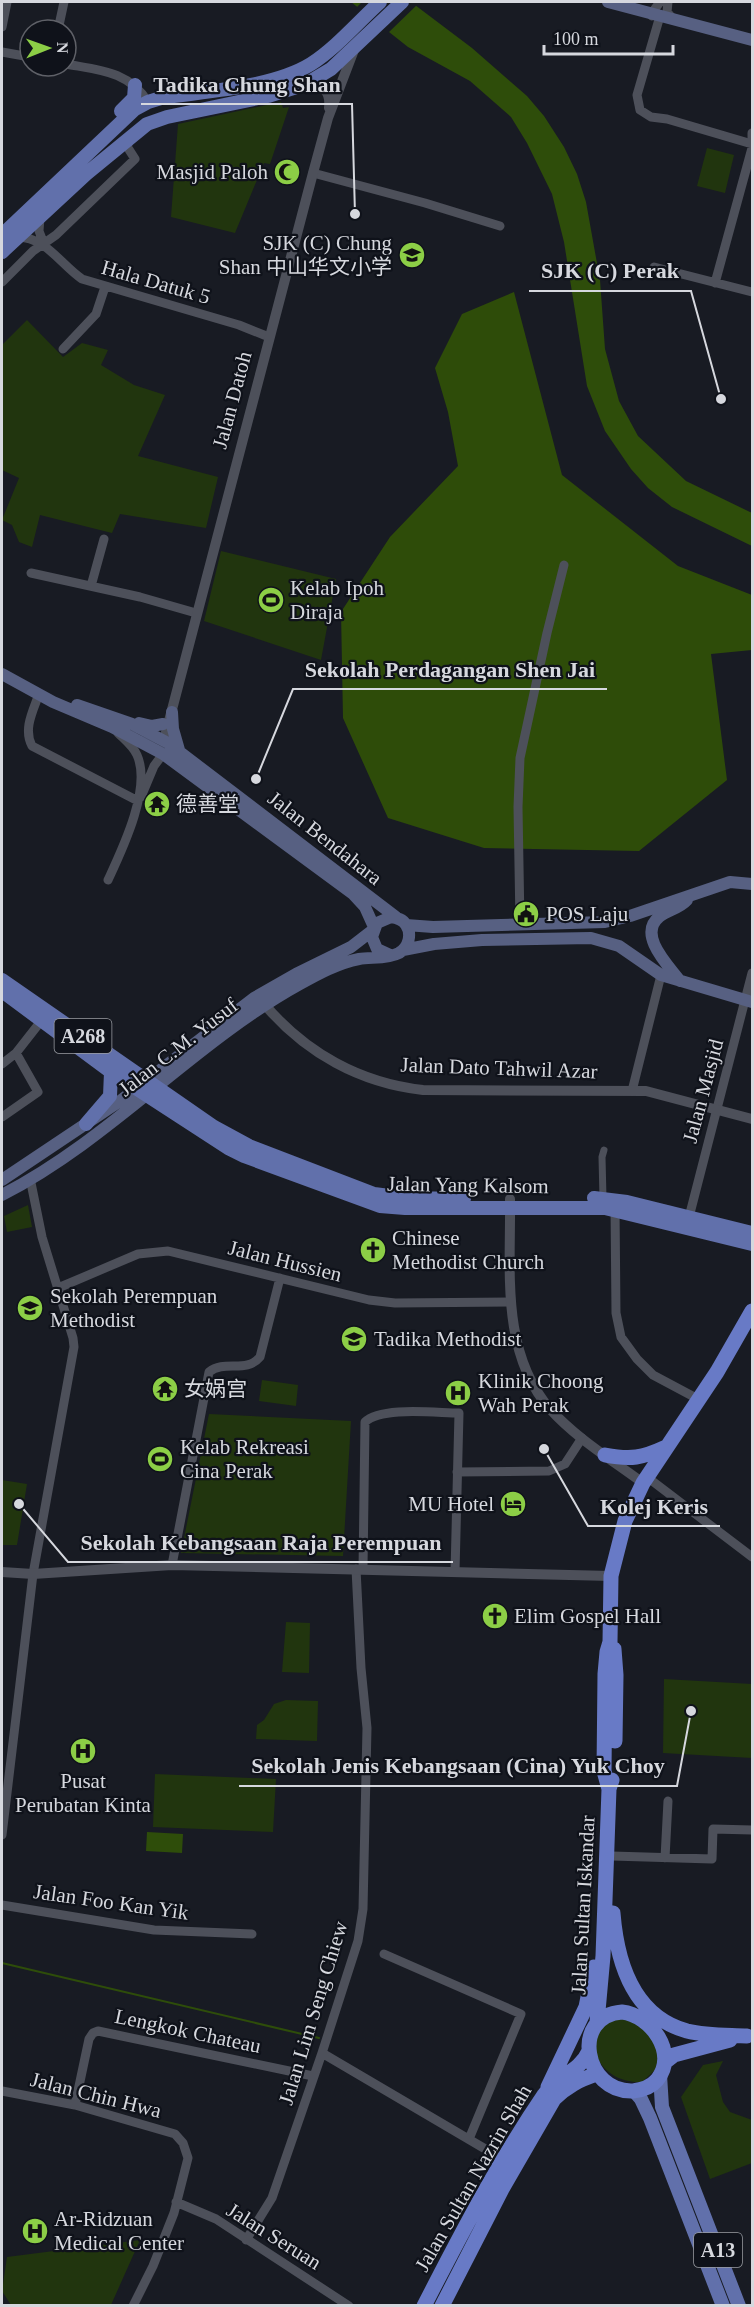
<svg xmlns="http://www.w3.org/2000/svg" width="754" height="2307" font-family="'Times New Roman','Noto Sans SC',serif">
<rect width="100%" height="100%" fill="#181b23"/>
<path fill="#21350e" d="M 281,102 L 283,108 L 289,107 L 270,164 L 264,163 L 235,233 L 171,217 L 178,124 Z
M 707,148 L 734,155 L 725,193 L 697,186 Z
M 27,320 L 63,357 L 82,343 L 108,350 L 101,365 L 134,385 L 165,395 L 138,456 L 218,477 L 206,528 L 120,514 L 112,533 L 40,515 L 32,547 L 19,542 L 12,525 L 2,520 L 19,478 L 2,470 L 2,345 Z
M 221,551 L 336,579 L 321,660 L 204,621 Z
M 28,1205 L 32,1227 L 7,1232 L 4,1216 Z
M 262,1380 L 298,1385 L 296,1406 L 259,1401 Z
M 209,1414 L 351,1421 L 343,1556 L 181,1553 Z
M 2,1480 L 27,1484 L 17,1545 L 2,1545 Z
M 286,1622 L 310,1623 L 309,1673 L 282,1672 Z
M 664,1679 L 752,1684 L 752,1758 L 663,1753 Z
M 286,1700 L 318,1701 L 317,1741 L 256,1739 L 257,1725 L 264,1720 L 274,1704 Z
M 155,1774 L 276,1779 L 273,1832 L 153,1827 Z
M 615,2017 L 641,2023 L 660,2053 L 655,2070 L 642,2082 C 612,2084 584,2059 600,2028 C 603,2023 610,2020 615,2017 Z
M 723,2061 L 716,2075 L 723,2102 L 730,2112 L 752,2120 L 752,2163 L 710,2179 L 681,2097 L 703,2065 Z
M 140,2240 L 111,2305 L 11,2305 L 2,2291 L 7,2257 Z"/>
<path fill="#2e4c09" d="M 514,292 L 562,475 L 678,566 L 752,595 L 752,650 L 711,654 L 727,780 L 639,851 L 484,848 L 388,818 L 343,718 L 341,612 L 390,537 L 458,466 L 448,412 L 435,368 L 462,314 Z"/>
<path fill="#2e4d0a" d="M 351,2 L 411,2 L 472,48 L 527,96 L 544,116 L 564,147 L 577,174 L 586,202 L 600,280 L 605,349 L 619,401 L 638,436 L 686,481 L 752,513 L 752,546 L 672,507 L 648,488 L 631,469 L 605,431 L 587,386 L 564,242 L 552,194 L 527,143 L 511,117 L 470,81 L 408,47 Z
M 147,1832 L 183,1834 L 182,1853 L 146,1851 Z"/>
<path fill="#181b23" d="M 362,2 L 416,2 L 419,3 L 387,34 L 355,9 Z"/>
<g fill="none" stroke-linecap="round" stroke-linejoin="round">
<path stroke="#2e4d0a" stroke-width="2" d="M 2,1963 L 319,2038"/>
<path stroke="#4d505a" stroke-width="7" d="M 603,1198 L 602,1157 L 604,1150"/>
<path stroke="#4d505a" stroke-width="9" d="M 668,2 L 667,12 L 673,19
M 652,16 L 651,14 L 660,2
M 660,16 L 637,95 L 640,110 L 651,117 L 667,119 L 752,144
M 2,27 L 7,2
M 58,30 L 64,2
M 2,52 L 30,57
M 66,64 C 99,70 129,71 148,102
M 313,173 L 425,203 L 500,226
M 40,217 L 39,231 L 44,244
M 17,237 C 46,237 60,264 82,279 L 239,325 L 269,337
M 654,267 L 752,292
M 2,282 L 33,251 L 56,235 L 135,159 L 128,148 L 127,138
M 715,283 L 752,148 L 752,133
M 63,349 L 96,314 L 105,287
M 31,573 L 140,597 L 196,613
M 91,586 L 104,539
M 39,694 C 33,711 23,729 32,746 L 138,801
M 141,797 L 154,766 L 163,754
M 108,880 C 122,850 152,788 137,755 C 133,746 125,740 118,733
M 520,924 L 518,807 L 520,758 L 547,633 L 564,565
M 2,1064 L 16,1053 L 45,1016
M 632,1091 L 661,975
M 2,1117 L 38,1092 L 16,1053
M 615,1207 L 616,1313 L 621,1337 L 637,1359 L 653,1375 L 698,1399
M 689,1217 L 752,973
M 58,1288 L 138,1254 L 168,1251 L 369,1300 L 395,1303 L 511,1302
M 457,1472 L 549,1471 L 565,1464 L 582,1438
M 647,1477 L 752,1557
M 172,1565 L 209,1372 C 225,1359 246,1374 260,1357 L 280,1278
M 363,1569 L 365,1422 C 381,1406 437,1413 459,1413 L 455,1572
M 2,1835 L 33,1574 L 74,1347 L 73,1338 L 42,1237 L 30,1178
M 612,1856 L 712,1859 L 713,1829 L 752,1830
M 665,1858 L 668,1801
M 2,1905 L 154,1930 L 252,1934
M 384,1954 L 521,2014 L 469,2139
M 322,2053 L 504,2160
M 2,2091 L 75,2105 L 175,2134 L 183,2143 L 188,2158 L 174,2213 L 153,2266 L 133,2306
M 75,2105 L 89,2039 L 93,2033 L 98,2031 L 313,2076
M 176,2202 L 216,2219 L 349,2306
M 246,2240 L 272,2198 L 322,2053 L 358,1941 L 363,1909 L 367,1728 L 361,1668 L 356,1569"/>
<path stroke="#4d505a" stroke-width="10" d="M 306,84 C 323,86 331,90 329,108
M 164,740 L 313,173 L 328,118 L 354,50
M 265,1005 C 306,1053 360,1083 423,1090 L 646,1091 L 752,1119
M 510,1199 C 511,1269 500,1352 550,1409 C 576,1438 612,1460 643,1483
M 2,1572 L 33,1574 L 172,1565 L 611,1576"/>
<path stroke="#576082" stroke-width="12" d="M 608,2 L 752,40
M 2,674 L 53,702 L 112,727 L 163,754 L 353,894 L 365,907 L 374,927
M 77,705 L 132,724 L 168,743 L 396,917
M 172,712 L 173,729 L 179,750
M 139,723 L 152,726 L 163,724
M 406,925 L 433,927 L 605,922 L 630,916 L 730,882 L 752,884
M 403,950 L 434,944 L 482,940 L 591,938 L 619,946 L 661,975 L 752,1002
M 680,981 C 669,966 637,935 659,917 C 667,910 679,909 687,900
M 2,1180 L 120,1101 L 254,998 L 296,974 L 351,947 L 373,930
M 2,1195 C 111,1139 193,1043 300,984 C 318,974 338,963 359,959 C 371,957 388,959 399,953 C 409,947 412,934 406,925 C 403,919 397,918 391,917 L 377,923 L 372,937 L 377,949 L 390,955"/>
<path stroke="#6170ab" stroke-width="14" d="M 121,111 L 134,98 L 135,85
M 2,235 L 135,109 L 148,102 L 161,98 C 206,91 272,88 311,64 C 336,48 358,22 380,2
M 2,252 L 86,174 L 147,124 L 167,117 L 268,96 L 306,84 L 331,69 L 402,2
M 2,980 L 214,1127 L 249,1146 L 374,1194 L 405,1198 L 464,1199
M 2,991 L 111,1072 L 228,1148 L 244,1156 L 380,1206 L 405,1208 L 605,1208 L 752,1244
M 86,1124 L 110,1096 L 111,1072
M 594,1198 L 627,1202 L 752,1233
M 660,2075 L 662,2107 L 739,2306
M 634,2091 L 641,2099 L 650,2118 L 723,2306"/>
<path stroke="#687ac6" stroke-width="15" d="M 605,1455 C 631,1460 642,1458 666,1447
M 614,1649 L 616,1675 L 615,1741
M 609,1789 L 604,1771 L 605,1674 L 607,1652 L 610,1642 L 611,1576 L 625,1521 L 643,1483 L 717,1372 L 752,1311
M 613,1913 C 617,1963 633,2016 687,2031 C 707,2036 727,2035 747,2036
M 622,2012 C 650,2015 679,2053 657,2080 C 651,2087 642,2090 633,2091 C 584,2093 570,2016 622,2012 Z
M 597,2022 L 603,1956 L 609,1789 L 612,1780
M 665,2062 L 674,2055 L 730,2040
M 548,2087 L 586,2007 L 594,1967
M 424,2306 C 461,2234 499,2161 544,2095 C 556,2076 580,2072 589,2051
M 442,2306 L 502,2189 L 554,2099 C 567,2086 579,2080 597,2074"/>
</g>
<defs>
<symbol id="mosque-disc" viewBox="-11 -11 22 22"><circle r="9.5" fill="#8cce46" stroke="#0f121a"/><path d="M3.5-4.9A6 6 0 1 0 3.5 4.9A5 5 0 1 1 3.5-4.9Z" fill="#111"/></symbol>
<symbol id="school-disc" viewBox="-11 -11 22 22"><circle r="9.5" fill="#8cce46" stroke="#0f121a"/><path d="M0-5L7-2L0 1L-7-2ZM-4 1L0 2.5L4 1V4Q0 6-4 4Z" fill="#111"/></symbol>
<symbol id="stadium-disc" viewBox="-11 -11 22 22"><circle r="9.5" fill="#8cce46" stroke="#0f121a"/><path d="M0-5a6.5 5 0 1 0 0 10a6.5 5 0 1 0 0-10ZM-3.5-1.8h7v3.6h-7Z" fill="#111"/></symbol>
<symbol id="temple-disc" viewBox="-11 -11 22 22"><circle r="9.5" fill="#8cce46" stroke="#0f121a"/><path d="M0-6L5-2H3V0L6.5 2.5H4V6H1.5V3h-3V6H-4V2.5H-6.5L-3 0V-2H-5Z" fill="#111"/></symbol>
<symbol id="civic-disc" viewBox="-11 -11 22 22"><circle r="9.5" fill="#8cce46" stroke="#0f121a"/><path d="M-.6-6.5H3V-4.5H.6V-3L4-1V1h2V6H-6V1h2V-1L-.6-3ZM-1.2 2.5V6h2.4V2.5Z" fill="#111"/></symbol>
<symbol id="church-disc" viewBox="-11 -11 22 22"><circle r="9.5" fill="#8cce46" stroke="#0f121a"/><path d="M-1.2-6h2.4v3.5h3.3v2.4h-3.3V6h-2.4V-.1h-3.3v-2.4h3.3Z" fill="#111"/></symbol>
<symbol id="hospital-disc" viewBox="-11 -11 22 22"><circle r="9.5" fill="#8cce46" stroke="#0f121a"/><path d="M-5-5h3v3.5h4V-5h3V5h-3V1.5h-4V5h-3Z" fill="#111"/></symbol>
<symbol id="hotel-disc" viewBox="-11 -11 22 22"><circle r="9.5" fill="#8cce46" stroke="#0f121a"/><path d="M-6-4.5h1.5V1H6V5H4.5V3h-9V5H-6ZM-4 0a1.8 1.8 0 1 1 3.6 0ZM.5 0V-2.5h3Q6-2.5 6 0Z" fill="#111"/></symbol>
</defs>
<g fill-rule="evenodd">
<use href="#mosque-disc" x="272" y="157" width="30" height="30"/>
<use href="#school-disc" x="397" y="240" width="30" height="30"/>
<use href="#stadium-disc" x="256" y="585" width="30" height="30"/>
<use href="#temple-disc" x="142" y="789" width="30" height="30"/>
<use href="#civic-disc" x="511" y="899" width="30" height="30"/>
<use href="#church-disc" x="358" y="1235" width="30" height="30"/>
<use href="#school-disc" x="15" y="1293" width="30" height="30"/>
<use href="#school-disc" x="339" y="1324" width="30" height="30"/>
<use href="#temple-disc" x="150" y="1374" width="30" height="30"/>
<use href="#hospital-disc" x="443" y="1378" width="30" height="30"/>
<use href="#stadium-disc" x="145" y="1444" width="30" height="30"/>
<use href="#hotel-disc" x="498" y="1489" width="30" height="30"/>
<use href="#church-disc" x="480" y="1601" width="30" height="30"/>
<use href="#hospital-disc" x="68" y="1736" width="30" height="30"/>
<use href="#hospital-disc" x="20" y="2216" width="30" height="30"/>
</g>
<g text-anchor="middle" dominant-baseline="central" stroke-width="4.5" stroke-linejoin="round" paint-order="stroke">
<g fill="#0f121a" stroke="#9a9da3" stroke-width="1.5">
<rect x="54.5" y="1019" width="57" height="34" rx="4.5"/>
<rect x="694" y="2233" width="48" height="34" rx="4.5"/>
</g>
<g font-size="20" font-weight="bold" fill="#d6d8de">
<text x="83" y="1036">A268</text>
<text x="718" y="2250">A13</text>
</g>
<g font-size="21" fill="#d6d8de" stroke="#0f121a" text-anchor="start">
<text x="268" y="172" text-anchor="end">Masjid Paloh</text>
<text x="392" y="243" text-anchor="end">SJK (C) Chung<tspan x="392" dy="24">Shan 中山华文小学</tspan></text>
<text x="290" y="588">Kelab Ipoh<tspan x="290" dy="24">Diraja</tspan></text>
<text x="176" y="804">德善堂</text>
<text x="546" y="914">POS Laju</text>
<text x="392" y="1238">Chinese<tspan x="392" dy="24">Methodist Church</tspan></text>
<text x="50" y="1296">Sekolah Perempuan<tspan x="50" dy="24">Methodist</tspan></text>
<text x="374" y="1339">Tadika Methodist</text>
<text x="478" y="1381">Klinik Choong<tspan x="478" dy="24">Wah Perak</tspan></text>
<text x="184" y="1389">女娲宫</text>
<text x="180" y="1447">Kelab Rekreasi<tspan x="180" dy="24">Cina Perak</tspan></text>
<text x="494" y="1504" text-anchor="end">MU Hotel</text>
<text x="514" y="1616">Elim Gospel Hall</text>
<text x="83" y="1781" text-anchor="middle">Pusat<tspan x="83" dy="24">Perubatan Kinta</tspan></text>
<text x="54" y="2219">Ar-Ridzuan<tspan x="54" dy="24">Medical Center</tspan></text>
</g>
<g font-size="21" fill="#d6d8de" stroke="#0f121a">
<text transform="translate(156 282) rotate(16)">Hala Datuk 5</text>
<text transform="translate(232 400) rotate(-75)">Jalan Datoh</text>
<text transform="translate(325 838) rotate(38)">Jalan Bendahara</text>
<text transform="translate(178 1047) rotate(-38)">Jalan C.M. Yusuf</text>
<text transform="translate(499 1068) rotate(2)">Jalan Dato Tahwil Azar</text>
<text transform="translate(703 1091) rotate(-75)">Jalan Masjid</text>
<text transform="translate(468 1185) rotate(1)">Jalan Yang Kalsom</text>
<text transform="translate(285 1261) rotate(14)">Jalan Hussien</text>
<text transform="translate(111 1902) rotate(8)">Jalan Foo Kan Yik</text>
<text transform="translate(583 1905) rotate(-87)">Jalan Sultan Iskandar</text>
<text transform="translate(313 2013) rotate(-73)">Jalan Lim Seng Chiew</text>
<text transform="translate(188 2031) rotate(12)">Lengkok Chateau</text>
<text transform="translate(96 2095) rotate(14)">Jalan Chin Hwa</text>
<text transform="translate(473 2178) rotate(-60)">Jalan Sultan Nazrin Shah</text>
<text transform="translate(274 2236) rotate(32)">Jalan Seruan</text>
</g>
</g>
<path fill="none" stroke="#d6d8de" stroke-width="2" d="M355 214L352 104H141M721 399L691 291H529M256 779L293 689H607M544 1449L588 1526H720M19 1504L68 1562H453M691 1711L677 1786H239"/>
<g fill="#d6d8de" stroke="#0f121a" stroke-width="2">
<circle cx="355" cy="214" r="6"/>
<circle cx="721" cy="399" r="6"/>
<circle cx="256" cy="779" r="6"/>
<circle cx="544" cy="1449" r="6"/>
<circle cx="19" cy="1504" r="6"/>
<circle cx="691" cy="1711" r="6"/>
</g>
<g font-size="22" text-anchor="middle" font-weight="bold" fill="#d6d8de" stroke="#0f121a" stroke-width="4.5" stroke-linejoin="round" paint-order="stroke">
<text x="247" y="92">Tadika Chung Shan</text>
<text x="610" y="278">SJK (C) Perak</text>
<text x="450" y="677">Sekolah Perdagangan Shen Jai</text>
<text x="654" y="1514">Kolej Keris</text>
<text x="261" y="1550">Sekolah Kebangsaan Raja Perempuan</text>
<text x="458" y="1773">Sekolah Jenis Kebangsaan (Cina) Yuk Choy</text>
</g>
<rect width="754" height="2307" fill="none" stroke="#d6d8de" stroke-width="6"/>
<g transform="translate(48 48) rotate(89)"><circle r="28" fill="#0f121a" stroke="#5f6168" stroke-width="1.5"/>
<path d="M0-4.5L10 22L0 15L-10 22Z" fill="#8cce46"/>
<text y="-9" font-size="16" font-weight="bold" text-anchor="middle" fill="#d6d8de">N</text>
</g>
<path d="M544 45v9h129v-9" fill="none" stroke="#d6d8de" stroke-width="3"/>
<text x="553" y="45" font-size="18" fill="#d6d8de" stroke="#0f121a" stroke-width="4.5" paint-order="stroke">100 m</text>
</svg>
